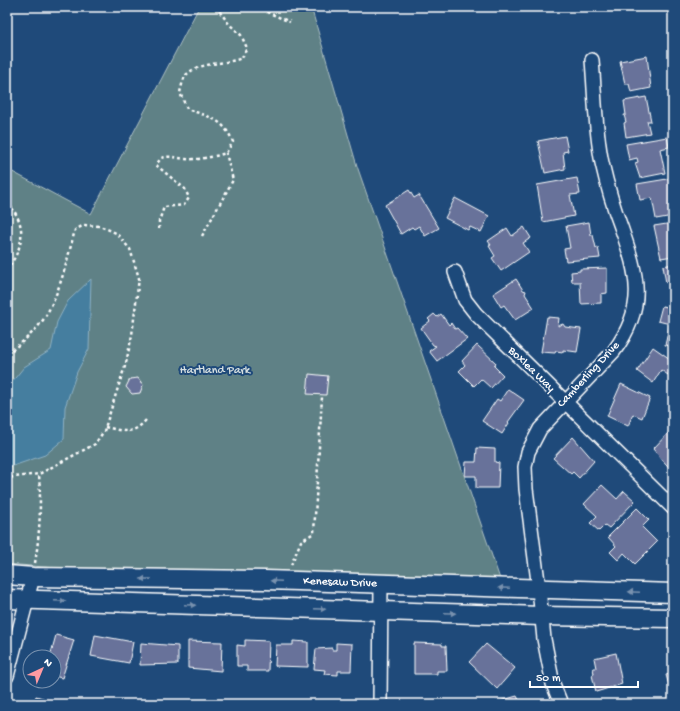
<svg xmlns="http://www.w3.org/2000/svg" width="680" height="711" font-family="'Gochi Hand',sans-serif">
<rect width="100%" height="100%" fill="#1f4a7a"/>
<filter id="ink" filterUnits="userSpaceOnUse"><feTurbulence type="fractalNoise" baseFrequency=".025" numOctaves="2"/><feDisplacementMap in="SourceGraphic" scale="8" xChannelSelector="R" yChannelSelector="G"/><feConvolveMatrix kernelMatrix="1 2 1 2 8 2 1 2 1" color-interpolation-filters="sRGB"/></filter>
<g filter="url(#ink)">
<path fill="#5e8186" stroke="#aec0c2" d="M 199,7 L 311,7 L 357,166 L 500,579 L 57,568 L 7,564 L 7,169 L 91,214 Z"/>
<path fill="#457e9f" stroke="#8fb2c5" d="M 91,279 L 89,349 L 77,372 L 65,407 L 64,439 L 45,455 L 7,468 L 7,388 L 24,367 L 51,350 L 57,322 L 68,301 Z"/>
<path fill="#68729a" stroke="#fff" d="M 647,56 L 651,88 L 631,92 L 629,84 L 625,84 L 620,61 Z
M 646,97 L 651,121 L 647,121 L 650,133 L 626,137 L 624,123 L 626,122 L 624,115 L 626,115 L 624,101 Z
M 565,136 L 568,151 L 563,152 L 565,169 L 545,173 L 538,141 Z
M 667,137 L 669,147 L 660,149 L 665,173 L 640,178 L 635,163 L 638,162 L 637,158 L 629,160 L 626,144 Z
M 577,178 L 580,194 L 570,195 L 574,216 L 543,222 L 537,185 Z
M 673,178 L 673,216 L 656,219 L 652,198 L 640,200 L 637,184 Z
M 409,190 L 414,198 L 419,195 L 439,228 L 425,236 L 419,226 L 414,229 L 412,227 L 401,234 L 385,205 Z
M 455,198 L 489,216 L 481,232 L 470,227 L 468,230 L 445,218 Z
M 589,222 L 591,235 L 593,235 L 596,248 L 598,247 L 600,258 L 566,261 L 564,249 L 570,248 L 566,226 Z
M 673,223 L 673,256 L 661,258 L 654,226 Z
M 524,227 L 531,238 L 523,243 L 529,252 L 501,271 L 492,258 L 495,256 L 489,246 L 491,245 L 488,241 L 507,228 L 512,236 Z
M 673,264 L 673,282 L 666,283 L 663,266 Z
M 607,268 L 607,293 L 601,294 L 601,303 L 581,304 L 580,282 L 572,282 L 571,272 L 580,271 L 580,269 Z
M 516,279 L 523,290 L 526,291 L 525,294 L 534,308 L 515,320 L 504,305 L 501,307 L 493,294 Z
M 662,306 L 673,308 L 673,346 L 665,345 L 670,324 L 658,321 Z
M 434,314 L 437,317 L 441,314 L 449,325 L 451,323 L 455,329 L 457,328 L 467,339 L 437,361 L 429,351 L 436,346 L 433,345 L 421,328 L 430,321 L 428,319 Z
M 547,317 L 559,318 L 558,326 L 563,324 L 565,327 L 581,329 L 577,352 L 563,350 L 563,352 L 556,351 L 555,353 L 541,352 Z
M 477,345 L 496,363 L 494,366 L 503,375 L 491,388 L 481,379 L 474,386 L 459,371 L 465,365 L 462,361 Z
M 653,347 L 673,361 L 673,367 L 668,375 L 661,370 L 653,383 L 637,371 Z
M 309,374 L 328,376 L 326,395 L 307,394 Z
M 138,378 L 143,385 L 140,393 L 132,394 L 126,387 L 130,379 Z
M 621,384 L 650,398 L 642,418 L 633,414 L 628,426 L 607,416 Z
M 508,389 L 524,400 L 508,422 L 509,423 L 502,434 L 482,421 L 497,399 L 500,401 Z
M 671,430 L 673,433 L 673,472 L 653,449 Z
M 573,437 L 594,461 L 579,478 L 573,472 L 571,474 L 553,458 Z
M 477,448 L 495,449 L 495,462 L 499,463 L 498,488 L 476,488 L 476,476 L 465,476 L 466,462 L 476,462 Z
M 602,485 L 617,499 L 624,491 L 635,501 L 609,528 L 605,525 L 599,531 L 590,523 L 597,516 L 584,504 Z
M 637,508 L 649,520 L 642,527 L 657,542 L 635,564 L 624,553 L 618,560 L 610,552 L 616,546 L 608,537 Z
M 56,635 L 74,640 L 62,678 L 54,676 L 54,657 L 50,657 Z
M 95,635 L 133,642 L 129,663 L 91,656 Z
M 245,640 L 269,641 L 268,671 L 247,671 L 247,666 L 237,666 L 237,645 L 245,646 Z
M 188,641 L 222,642 L 221,671 L 188,668 Z
M 293,641 L 308,642 L 308,667 L 275,666 L 276,645 L 293,645 Z
M 141,643 L 178,646 L 178,664 L 140,665 Z
M 336,643 L 352,644 L 351,671 L 338,671 L 338,675 L 324,674 L 325,670 L 314,669 L 316,649 L 332,648 L 332,650 L 336,650 Z
M 414,643 L 442,644 L 442,646 L 446,646 L 447,671 L 437,671 L 437,674 L 414,674 Z
M 486,644 L 515,668 L 497,689 L 469,662 Z
M 616,653 L 622,684 L 596,692 L 592,675 L 594,674 L 593,668 L 596,668 L 594,658 Z
M 673,673 L 673,699 L 666,675 Z
M 36,696 L 53,701 L 52,704 L 34,704 Z
M 517,696 L 521,704 L 497,704 L 496,702 Z"/>
<g fill="none" stroke-linecap="round" stroke-linejoin="round">
<defs>
<path id="street" d="M 455,272 L 465,300 L 476,314 L 673,508
M 7,676 L 33,577
M 380,704 L 381,584
M 561,704 L 553,684 L 544,639 L 539,589 L 526,489 L 525,467 L 528,452 L 540,429 L 614,351 C 647,306 638,276 621,227 C 613,206 607,185 602,163 C 595,130 595,94 592,60"/>
<path id="secondary" d="M 7,575 L 33,577 L 266,580 L 673,593
M 7,599 L 541,616 L 673,618"/>
</defs>
<use href="#street" stroke="#fff" stroke-width="16"/>
<use href="#secondary" stroke="#fff" stroke-width="21"/>
<path stroke="#fff" stroke-width="2.5" stroke-dasharray="3 3" stroke-linecap="butt" d="M 263,7 L 267,12 L 290,22
M 7,203 C 28,223 24,248 7,269
M 159,229 L 159,221 L 164,207 L 184,205 L 189,198 L 185,189 L 156,165 L 161,158 C 172,155 175,158 185,159 C 199,160 213,157 226,153 L 233,142 C 223,118 209,117 187,109 L 180,93 C 181,88 183,79 186,75 C 200,61 225,65 242,58 L 247,48 L 241,35 L 229,24 L 220,12 L 221,7
M 202,236 L 233,180 L 226,153
M 7,354 C 20,344 33,334 43,320 C 60,294 67,260 75,230 L 84,225 L 100,226 L 116,233 L 130,249 L 139,278 L 132,335 L 126,363 L 104,431 L 95,444 L 39,474 L 7,478
M 105,427 C 124,431 132,436 146,420
M 35,563 C 40,533 41,503 39,474
M 291,565 L 301,541 L 314,533 L 322,397"/>
<use href="#street" stroke="#1f4a7a" stroke-width="13"/>
<use href="#secondary" stroke="#1f4a7a" stroke-width="18"/>
</g>
<defs><path id="oneway-solid" d="M-6-.8H1V-3.2L6.5 0L1 3.2V.8H-6Z"/></defs>
<g fill="#7992af">
<use href="#oneway-solid" transform="translate(146 579) rotate(-179)"/>
<use href="#oneway-solid" transform="translate(276 581) rotate(-178)"/>
<use href="#oneway-solid" transform="translate(504 588) rotate(-178)"/>
<use href="#oneway-solid" transform="translate(634 592) rotate(-178)"/>
<use href="#oneway-solid" transform="translate(60 601) rotate(2)"/>
<use href="#oneway-solid" transform="translate(190 605) rotate(2)"/>
<use href="#oneway-solid" transform="translate(320 609) rotate(2)"/>
<use href="#oneway-solid" transform="translate(450 613) rotate(2)"/>
</g>
</g>
<g text-anchor="middle" dominant-baseline="central" stroke-width="4" stroke-linejoin="round" paint-order="stroke">
<g font-size="12" fill="#fff" stroke="#1f4a7a">
<text transform="translate(531 370) rotate(44)">Boxlea Way</text>
<text transform="translate(589 375) rotate(-47)">Camberling Drive</text>
<text transform="translate(340 583) rotate(2)">Kenesaw Drive</text>
</g>
<g font-size="12" fill="#d7e0e1" stroke="#1f4a7a">
<text x="215" y="371">Hartland Park</text>
</g>
</g>
<rect width="680" height="711" fill="none" stroke="#1f4a7a" stroke-width="24"/>
<rect x="12" y="12" width="656" height="687" fill="none" stroke="#fff" stroke-width="1.5" filter="url(#ink)"/>
<g transform="translate(42 669) rotate(44)"><circle r="19" fill="#1f4a7a" stroke="#7992af"/>
<path d="M0-3L7 15L0 10L-7 15Z" fill="#ff9aa2"/>
<text y="-6" font-size="11" font-weight="bold" text-anchor="middle" fill="#ffffff">N</text>
</g>
<path d="M530 681v6h108v-6" fill="none" stroke="#ffffff" stroke-width="2"/>
<text x="536" y="681" font-size="12" fill="#ffffff" stroke="#1f4a7a" stroke-width="3" paint-order="stroke">50 m</text>
</svg>
